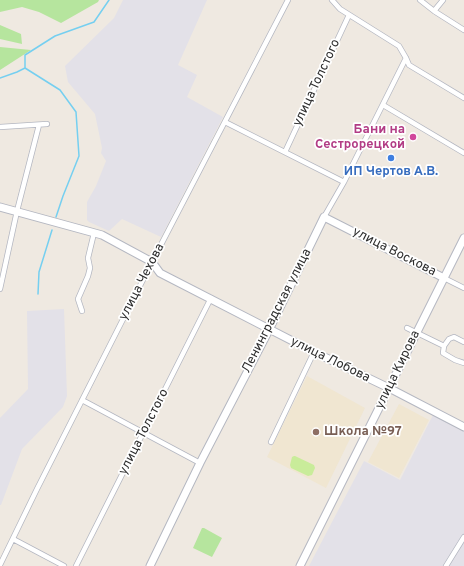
<svg xmlns="http://www.w3.org/2000/svg" width="464" height="566" font-family="Overpass,sans-serif">
<rect width="100%" height="100%" fill="#efe9e1"/>
<path fill="#e3e1e8" d="M 123,0 L 207,0 L 178,65 L 197,75 L 187,97 L 223,117 L 161,237 L 122,219 L 109,231 L 89,222 L 87,220 L 87,202 L 96,186 L 106,161 L 101,153 L 102,148 L 95,114 L 68,82 L 65,66 L 114,18 Z
M 64,309 L 67,396 L 63,407 L 22,449 L 1,505 L 0,505 L 0,418 L 28,389 L 27,311 Z
M 433,415 L 464,430 L 464,566 L 309,566 L 364,461 L 400,480 Z"/>
<path fill="#f0e6d1" d="M 307,376 L 365,408 L 326,488 L 267,457 Z
M 399,404 L 429,420 L 399,478 L 368,462 Z"/>
<path fill="#b6e59e" d="M 0,0 L 99,0 L 98,2 L 61,23 L 39,12 L 22,7 L 0,12 Z
M 0,25 L 21,34 L 22,44 L 0,39 Z
M 0,47 L 31,50 L 0,70 Z
M 202,528 L 204,528 L 222,538 L 212,557 L 193,548 Z"/>
<path fill="#c9ec9a" d="M 294,456 L 295,456 L 314,465 L 315,468 L 312,475 L 308,476 L 291,468 L 290,465 L 292,457 Z"/>
<g fill="none" stroke-linecap="round" stroke-linejoin="round">
<path stroke="#75cff0" stroke-width="1.5" d="M 25,68 L 60,90 L 76,112 L 79,156 L 63,196 L 56,217
M 0,78 L 17,72 L 25,68 L 25,55 L 55,36 L 94,22 L 109,0
M 38,294 L 39,272 L 52,230"/>
<defs>
<path id="street" d="M 332,0 L 340,9 L 399,46 L 406,58 L 409,65 L 464,98
M 420,0 L 434,11 L 464,30
M 434,11 L 443,0
M 383,105 L 464,153
M 225,122 L 344,182
M 0,127 L 47,124
M 285,152 L 349,15
M 324,217 L 344,182 L 406,58
M 444,278 L 464,288
M 0,289 L 17,211 L 39,125
M 82,311 L 78,299 L 88,276 L 90,268 L 88,258 L 94,233
M 407,328 L 444,346 L 443,353 L 455,360 L 464,363
M 444,346 L 449,339 L 454,337 L 464,342
M 82,400 L 200,463
M 271,442 L 314,352
M 13,539 L 64,566
M 0,565 L 37,489 L 152,262 L 288,0
M 76,566 L 211,298
M 446,566 L 464,537"/>
<path id="secondary" d="M 0,207 L 102,235 L 152,262 L 160,273 L 314,352 L 389,388 L 464,427
M 150,566 L 200,463 L 269,330 L 324,217 L 444,278
M 300,566 L 464,238"/>
</defs>
<use href="#street" stroke="#b4b7c1" stroke-width="6"/>
<use href="#secondary" stroke="#b4b7c1" stroke-width="9"/>
<use href="#street" stroke="#fff" stroke-width="4.5"/>
<use href="#secondary" stroke="#fff" stroke-width="7"/>
</g>
<circle fill="#d1479c" stroke="#fff" stroke-width="1.5" cx="413" cy="137" r="4"/>
<circle fill="#3f7fe0" stroke="#fff" stroke-width="1.5" cx="391" cy="158" r="4"/>
<circle fill="#8d6e63" stroke="#fff" stroke-width="1.5" cx="316" cy="432" r="4"/>
<g text-anchor="middle" dominant-baseline="central" stroke-width="3.5" stroke-linejoin="round" paint-order="stroke">
<g font-size="13" fill="#2e2e2e" stroke="#fff">
<text transform="translate(317 83) rotate(-65)">улица Толстого</text>
<text transform="translate(394 252) rotate(27)">улица Воскова</text>
<text transform="translate(142 282) rotate(-63)">улица Чехова</text>
<text transform="translate(277 311) rotate(-63)">Ленинградская улица</text>
<text transform="translate(330 360) rotate(26)">улица Лобова</text>
<text transform="translate(398 370) rotate(-64)">улица Кирова</text>
<text transform="translate(144 432) rotate(-63)">улица Толстого</text>
</g>
<g font-size="13" font-weight="bold" fill="#b23c85" stroke="#fff" text-anchor="end">
<text x="405" y="130">Бани на<tspan x="405" dy="15">Сестрорецкой</tspan></text>
</g>
<g font-size="13" font-weight="bold" fill="#366cbe" stroke="#fff">
<text x="391" y="172">ИП Чертов А.В.</text>
</g>
<g font-size="13" font-weight="bold" fill="#785e54" stroke="#fff" text-anchor="start">
<text x="324" y="432">Школа №97</text>
</g>
</g>
</svg>
